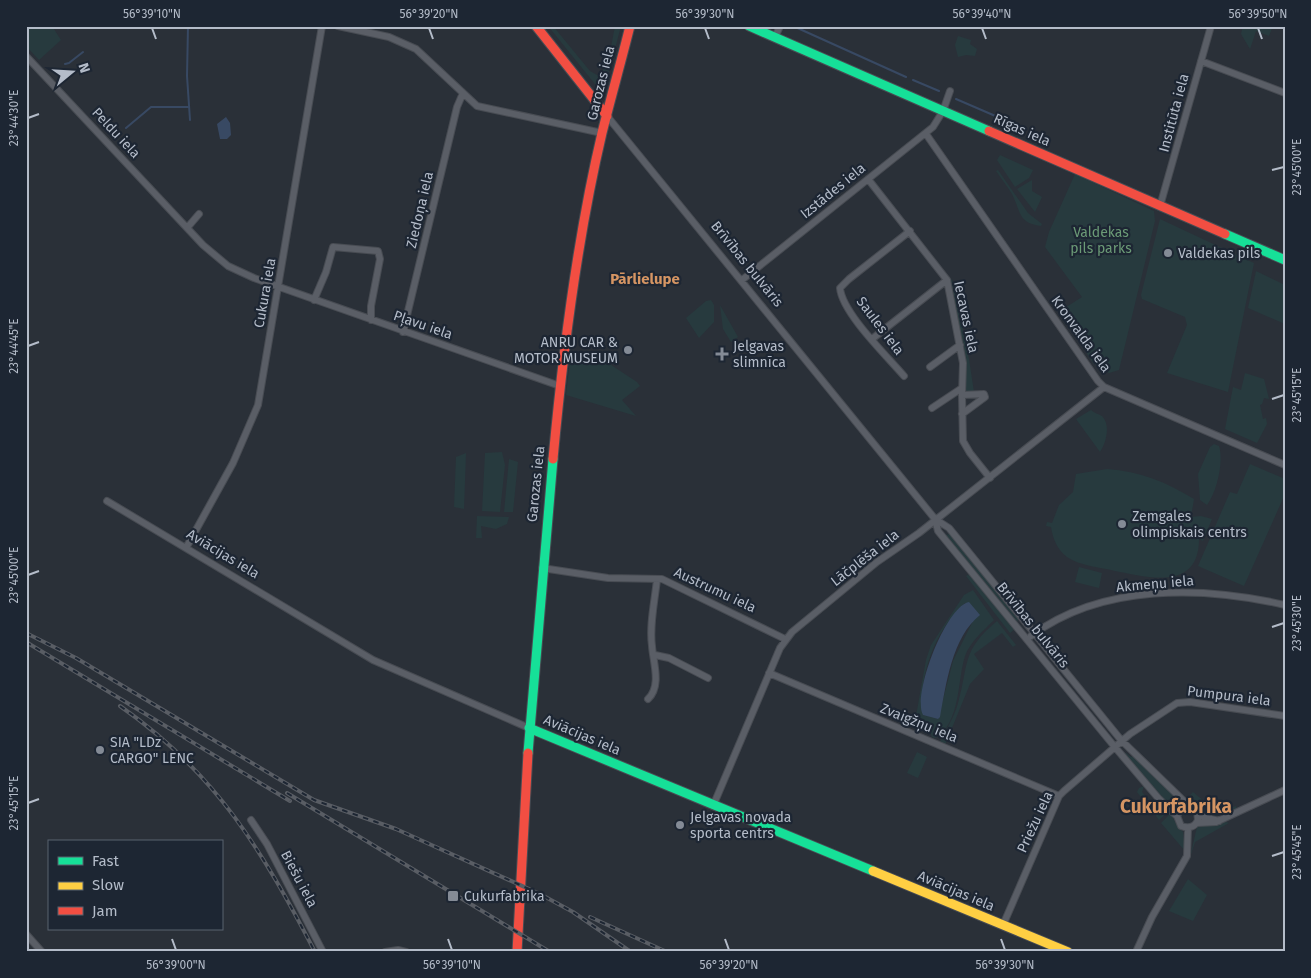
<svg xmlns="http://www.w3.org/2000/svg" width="1311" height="978" font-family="'Fira Sans',sans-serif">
<rect width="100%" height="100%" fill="#2a3038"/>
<path fill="#273a3e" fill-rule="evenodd" d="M 26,26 L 52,26 L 61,40 L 39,60 L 26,46 Z
M 548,26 L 553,26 L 590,71 L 597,75 C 609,71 612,38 615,27 L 621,26 L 603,94 Z
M 1243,26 L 1251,28 L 1252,26 L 1273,26 L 1269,36 L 1256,31 L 1250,49 L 1241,34 Z
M 958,36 L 971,40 L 970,44 L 977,49 L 975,56 L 966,55 L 958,57 L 955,45 Z
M 1000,155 L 1033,170 L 1029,178 L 1015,187 L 997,160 Z
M 998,170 L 1028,213 L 1042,224 L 1041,226 C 1018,223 1021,212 1012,194 C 1007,186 1001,178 996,171 Z
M 1075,174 L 1154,211 L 1155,221 L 1119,370 L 1109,373 L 1093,363 L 1060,311 L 1082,297 L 1045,247 L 1049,232 Z
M 1032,180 L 1032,191 L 1042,197 L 1035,212 L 1017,189 Z
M 1160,219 L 1254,263 L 1228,392 L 1167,373 L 1187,325 L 1185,317 L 1142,299 L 1141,295 Z
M 1256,271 L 1285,285 L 1285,324 L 1248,308 Z
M 952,279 L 969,359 L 974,392 L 965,391 L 950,281 Z
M 711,300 L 714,305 L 714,322 L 699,338 L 686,318 L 706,301 Z
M 720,305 L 738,337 L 731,342 L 723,329 Z
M 571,351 L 605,361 L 637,382 L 640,386 L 622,400 L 636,416 L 566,395 Z
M 1245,373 L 1264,379 L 1269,399 L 1264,398 L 1262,404 L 1260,405 L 1263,419 L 1266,418 L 1267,424 L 1257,443 L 1225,429 L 1233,387 L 1241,390 Z
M 1091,410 C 1094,413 1099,414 1102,416 C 1111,425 1106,443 1100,452 L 1076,419 Z
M 1214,444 L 1219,446 C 1224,461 1217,492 1207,505 L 1200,500 L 1198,474 L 1210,447 Z
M 502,452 L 505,465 L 500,512 L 482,511 L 485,453 Z
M 466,453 L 464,509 L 454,507 L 456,457 Z
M 509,459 L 518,462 L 513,512 L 504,512 Z
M 1250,464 L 1285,479 L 1285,494 L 1244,586 L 1198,566 L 1230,492 L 1237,494 Z
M 1107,469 C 1140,471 1166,482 1194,499 L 1191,517 L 1201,516 L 1212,519 L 1203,541 L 1199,539 C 1199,592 1147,577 1115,571 C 1100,567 1080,566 1067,557 C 1057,549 1053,539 1051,527 L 1046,526 L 1047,522 L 1052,523 L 1059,505 L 1073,492 L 1076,474 Z
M 477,516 L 509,517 L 507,524 L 496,529 L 481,526 L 482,538 L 476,538 Z
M 943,532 L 947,535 L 951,533 L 1020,619 L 1017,621 L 1020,625 Z
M 1079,567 L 1102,573 L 1099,588 L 1075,582 Z
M 970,574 L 1016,628 L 1010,633 L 966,576 Z
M 973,590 L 994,620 C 984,630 970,642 965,656 C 957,681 961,723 935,738 L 932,737 L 931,734 L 914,727 L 926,660 L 931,645 L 964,595 ZM 965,603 L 973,621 L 953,661 L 938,719 L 923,715 C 918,677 935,630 965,603 Z
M 997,621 L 1016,645 L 1013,647 L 1002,633 L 974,654 L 984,669 L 970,684 L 945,745 L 940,742 C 946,729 954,718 958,703 C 969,664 961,651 997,621 Z
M 917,752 L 927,757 L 918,778 L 907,773 Z
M 1126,753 L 1131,757 L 1134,755 L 1184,804 L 1175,811 L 1124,754 Z
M 1144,786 L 1142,792 L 1156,808 L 1159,803 L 1169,811 L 1159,820 L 1137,792 L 1139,788 Z
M 1193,792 L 1217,812 L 1236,806 L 1237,809 C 1210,820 1207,817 1186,799 Z
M 1171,813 L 1176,824 L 1183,832 L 1185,851 L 1161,823 Z
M 1226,822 L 1229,823 L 1195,842 L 1190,857 L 1197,827 Z
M 1188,879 L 1207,895 L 1193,921 L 1169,911 Z"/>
<path fill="#384963" d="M 226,117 L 230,123 L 231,135 L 227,139 L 220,139 L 217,124 Z
M 969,602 L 980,615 C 952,637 946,685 940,717 L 938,719 L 923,715 C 912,696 945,607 969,602 Z"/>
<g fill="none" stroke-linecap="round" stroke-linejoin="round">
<path stroke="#384963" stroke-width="2" d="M 188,26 L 187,76 L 190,120
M 793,26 L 906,77
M 65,64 L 69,63 L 83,52
M 913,80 L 939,91
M 956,99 L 1007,121
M 126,128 L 151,107 L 188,107"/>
<defs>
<path id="street" d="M 338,26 L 389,37 L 416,49 L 477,106 L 602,133
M 775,37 L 780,26
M 26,56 L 203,245 L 228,266 L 254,278 L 560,386
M 1201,61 L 1285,93
M 607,116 L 935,519 L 949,528 L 1121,740 L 1189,806 L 1197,811 L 1198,820 C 1195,827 1189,829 1181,826 L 1177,816 L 1159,799 L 1114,746 L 938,531 L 935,519
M 926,134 L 1098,381 L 1104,387 L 1285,465
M 868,179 L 947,280 L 963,363 L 962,395 L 963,441 L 970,453 L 990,478
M 1160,206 L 1211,26
M 187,228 L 199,214
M 742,280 L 933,127 L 943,111 L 950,91
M 314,300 L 326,272 L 333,247 L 378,251 L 380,259 L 371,306 L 371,320
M 403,332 L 457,107 L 463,93
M 872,339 L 947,280
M 930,367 L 960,345
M 904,376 C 888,357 842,313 840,288 L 849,279 L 910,231
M 962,395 L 984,394 L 985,397 L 962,414
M 932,408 L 962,388
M 107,501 L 373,660 L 529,728
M 186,548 L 233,463 L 258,405 L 322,26
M 542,568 L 608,578 L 662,579 L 785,639
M 1031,636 C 1102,583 1203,586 1285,605
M 655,655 L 669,658 L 708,678
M 769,673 L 1059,796
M 648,699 C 662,686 653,662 652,646 C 649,625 655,600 657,579
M 713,806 L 780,648 L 792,632 L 877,562 L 919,533 L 1104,387
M 1177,816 L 1181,809 L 1189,806
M 1199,816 L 1219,821
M 251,820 L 267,844 L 323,952
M 1197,823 L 1216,822 L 1285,790
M 1003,925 L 1059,796 L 1064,791 L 1130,734 L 1177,703 L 1190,702 L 1285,716
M 26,934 L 42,952
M 385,952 L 398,950 L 406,952
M 1136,952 L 1152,917 L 1187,856 L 1188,828"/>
<path id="fast" d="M 749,26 L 989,131
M 1225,234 L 1285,260
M 529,728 L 873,871
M 528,753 L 553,459"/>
<path id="slow" d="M 873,871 L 1068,952"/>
<path id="jam" d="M 536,26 L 607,116
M 989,131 L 1225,234
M 553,459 C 563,350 577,239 602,133 C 611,97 621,62 630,26
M 517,952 L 528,753"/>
</defs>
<use href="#street" stroke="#484c53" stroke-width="8"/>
<use href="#fast" stroke="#484c53" stroke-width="11"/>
<use href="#slow" stroke="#484c53" stroke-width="11"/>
<use href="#jam" stroke="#484c53" stroke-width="11"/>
<use href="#street" stroke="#5a5e66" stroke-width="6"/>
<use href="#fast" stroke="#16e098" stroke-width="9"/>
<use href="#slow" stroke="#ffcf43" stroke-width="9"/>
<use href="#jam" stroke="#f24e42" stroke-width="9"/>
<defs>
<path id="rail" d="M 26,633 L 76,658 L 314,800 L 396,829 L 540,894 L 573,912 L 631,952
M 26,642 L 290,801
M 120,706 C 216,773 262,850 315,952
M 287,793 L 550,952
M 590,917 L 667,952"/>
</defs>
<use href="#rail" stroke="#595d64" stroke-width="4"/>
<use href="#rail" stroke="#1d2633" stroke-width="2" stroke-dasharray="5.5" stroke-linecap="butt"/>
</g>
<path fill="none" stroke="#b4bcc9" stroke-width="2" d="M 152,28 L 156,39M 429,28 L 433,39M 705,28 L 709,39M 982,28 L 986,39M 1258,28 L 1262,39M 28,118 L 39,114M 1272,170 L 1284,167M 28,346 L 39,342M 1272,399 L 1284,395M 28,575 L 39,571M 1272,627 L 1284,623M 28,803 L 39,799M 1272,856 L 1284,852M 172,939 L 176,950M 448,939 L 452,950M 725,939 L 729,950M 1001,939 L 1005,950"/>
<g fill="#848b96" stroke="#1d2633" stroke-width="2">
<circle cx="1168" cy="253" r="5"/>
<circle cx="628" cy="350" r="5"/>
<path d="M719.5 346.5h5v5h5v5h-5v5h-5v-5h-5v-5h5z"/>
<circle cx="1122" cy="524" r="5"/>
<circle cx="100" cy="750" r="5"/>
<circle cx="680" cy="825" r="5"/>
<rect x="447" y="890" width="12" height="12" rx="2.5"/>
</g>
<g text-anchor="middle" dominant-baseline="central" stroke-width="4.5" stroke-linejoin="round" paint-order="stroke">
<g font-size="14" fill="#b4bcc9" stroke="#1d2633">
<text transform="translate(601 83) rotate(-76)">Garozas iela</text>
<text transform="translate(1174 113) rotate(-75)">Institūta iela</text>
<text transform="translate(1022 130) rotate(24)">Rīgas iela</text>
<text transform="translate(116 133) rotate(47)">Peldu iela</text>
<text transform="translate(833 191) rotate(-39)">Izstādes iela</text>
<text transform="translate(420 210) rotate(-77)">Ziedoņa iela</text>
<text transform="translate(747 264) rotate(51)">Brīvības bulvāris</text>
<text transform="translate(265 293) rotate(-80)">Cukura iela</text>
<text transform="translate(966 317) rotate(78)">Iecavas iela</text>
<text transform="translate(423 325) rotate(19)">Pļavu iela</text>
<text transform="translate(880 326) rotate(53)">Saules iela</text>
<text transform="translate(1081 334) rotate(54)">Kronvalda iela</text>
<text transform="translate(536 484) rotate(-84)">Garozas iela</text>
<text transform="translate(223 554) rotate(31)">Aviācijas iela</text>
<text transform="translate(865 558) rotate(-38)">Lāčplēša iela</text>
<text transform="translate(1155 584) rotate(-5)">Akmeņu iela</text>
<text transform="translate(715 590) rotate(25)">Austrumu iela</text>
<text transform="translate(1033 625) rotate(51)">Brīvības bulvāris</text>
<text transform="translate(1229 696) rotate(7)">Pumpura iela</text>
<text transform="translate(919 723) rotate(22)">Zvaigžņu iela</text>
<text transform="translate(582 735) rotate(23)">Aviācijas iela</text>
<text transform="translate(1035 822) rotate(-65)">Priežu iela</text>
<text transform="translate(299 879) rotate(62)">Biešu iela</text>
<text transform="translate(956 891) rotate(23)">Aviācijas iela</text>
</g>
<g font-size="14" fill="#6b9a76" stroke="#1d2633">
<text x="1101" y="232">Valdekas<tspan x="1101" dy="16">pils parks</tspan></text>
</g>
<g font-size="14" fill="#b4bcc9" stroke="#1d2633" text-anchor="start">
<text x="1178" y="253">Valdekas pils</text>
<text x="618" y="342" text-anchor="end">ANRU CAR &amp;<tspan x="618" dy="16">MOTOR MUSEUM</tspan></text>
<text x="733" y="346">Jelgavas<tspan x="733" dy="16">slimnīca</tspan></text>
<text x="1132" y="516">Zemgales<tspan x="1132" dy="16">olimpiskais centrs</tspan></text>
<text x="110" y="742">SIA "LDz<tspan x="110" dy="16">CARGO" LENC</tspan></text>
<text x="690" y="817">Jelgavas novada<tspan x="690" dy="16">sporta centrs</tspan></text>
<text x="464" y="896">Cukurfabrika</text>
</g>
<g font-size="15" font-weight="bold" fill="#d59563" stroke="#1d2633">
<text x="645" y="279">Pārlielupe</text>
</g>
<g font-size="19" font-weight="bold" fill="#d59563" stroke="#1d2633">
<text x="1176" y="806">Cukurfabrika</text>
</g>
</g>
<rect width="1311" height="978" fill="none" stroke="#1d2633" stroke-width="55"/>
<rect x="48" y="840" width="175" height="90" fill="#1d2633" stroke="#59626f"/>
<rect x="58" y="857" width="25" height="8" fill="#16e098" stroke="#59626f"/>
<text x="92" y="866" font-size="15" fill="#b4bcc9">Fast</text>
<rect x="58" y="882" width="25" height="8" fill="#ffcf43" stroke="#59626f"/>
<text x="92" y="890" font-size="15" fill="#b4bcc9">Slow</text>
<rect x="58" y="907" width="25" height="8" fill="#f24e42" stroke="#59626f"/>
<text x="92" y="916" font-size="15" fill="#b4bcc9">Jam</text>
<g transform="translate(72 72) rotate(72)" stroke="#1d2633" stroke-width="4" paint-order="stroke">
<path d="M0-4L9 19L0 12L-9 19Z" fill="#b4bcc9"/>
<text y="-8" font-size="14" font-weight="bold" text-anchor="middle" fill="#b4bcc9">N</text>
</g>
<rect x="28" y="28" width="1256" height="922" fill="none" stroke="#b4bcc9" stroke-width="2"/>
<g font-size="12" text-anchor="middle" fill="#b4bcc9">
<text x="152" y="18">56°39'10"N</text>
<text x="429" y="18">56°39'20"N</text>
<text x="705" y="18">56°39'30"N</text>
<text x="982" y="18">56°39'40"N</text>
<text x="1258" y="18">56°39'50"N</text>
<text transform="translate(14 118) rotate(-90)" y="4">23°44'30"E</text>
<text transform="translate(1297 167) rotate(-90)" y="4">23°45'00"E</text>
<text transform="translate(14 346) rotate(-90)" y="4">23°44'45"E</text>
<text transform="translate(1297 395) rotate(-90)" y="4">23°45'15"E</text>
<text transform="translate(14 575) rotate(-90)" y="4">23°45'00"E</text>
<text transform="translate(1297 623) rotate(-90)" y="4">23°45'30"E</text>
<text transform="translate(14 803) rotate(-90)" y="4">23°45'15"E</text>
<text transform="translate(1297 852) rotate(-90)" y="4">23°45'45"E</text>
<text x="176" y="969">56°39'00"N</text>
<text x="452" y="969">56°39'10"N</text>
<text x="729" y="969">56°39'20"N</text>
<text x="1005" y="969">56°39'30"N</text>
</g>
</svg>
